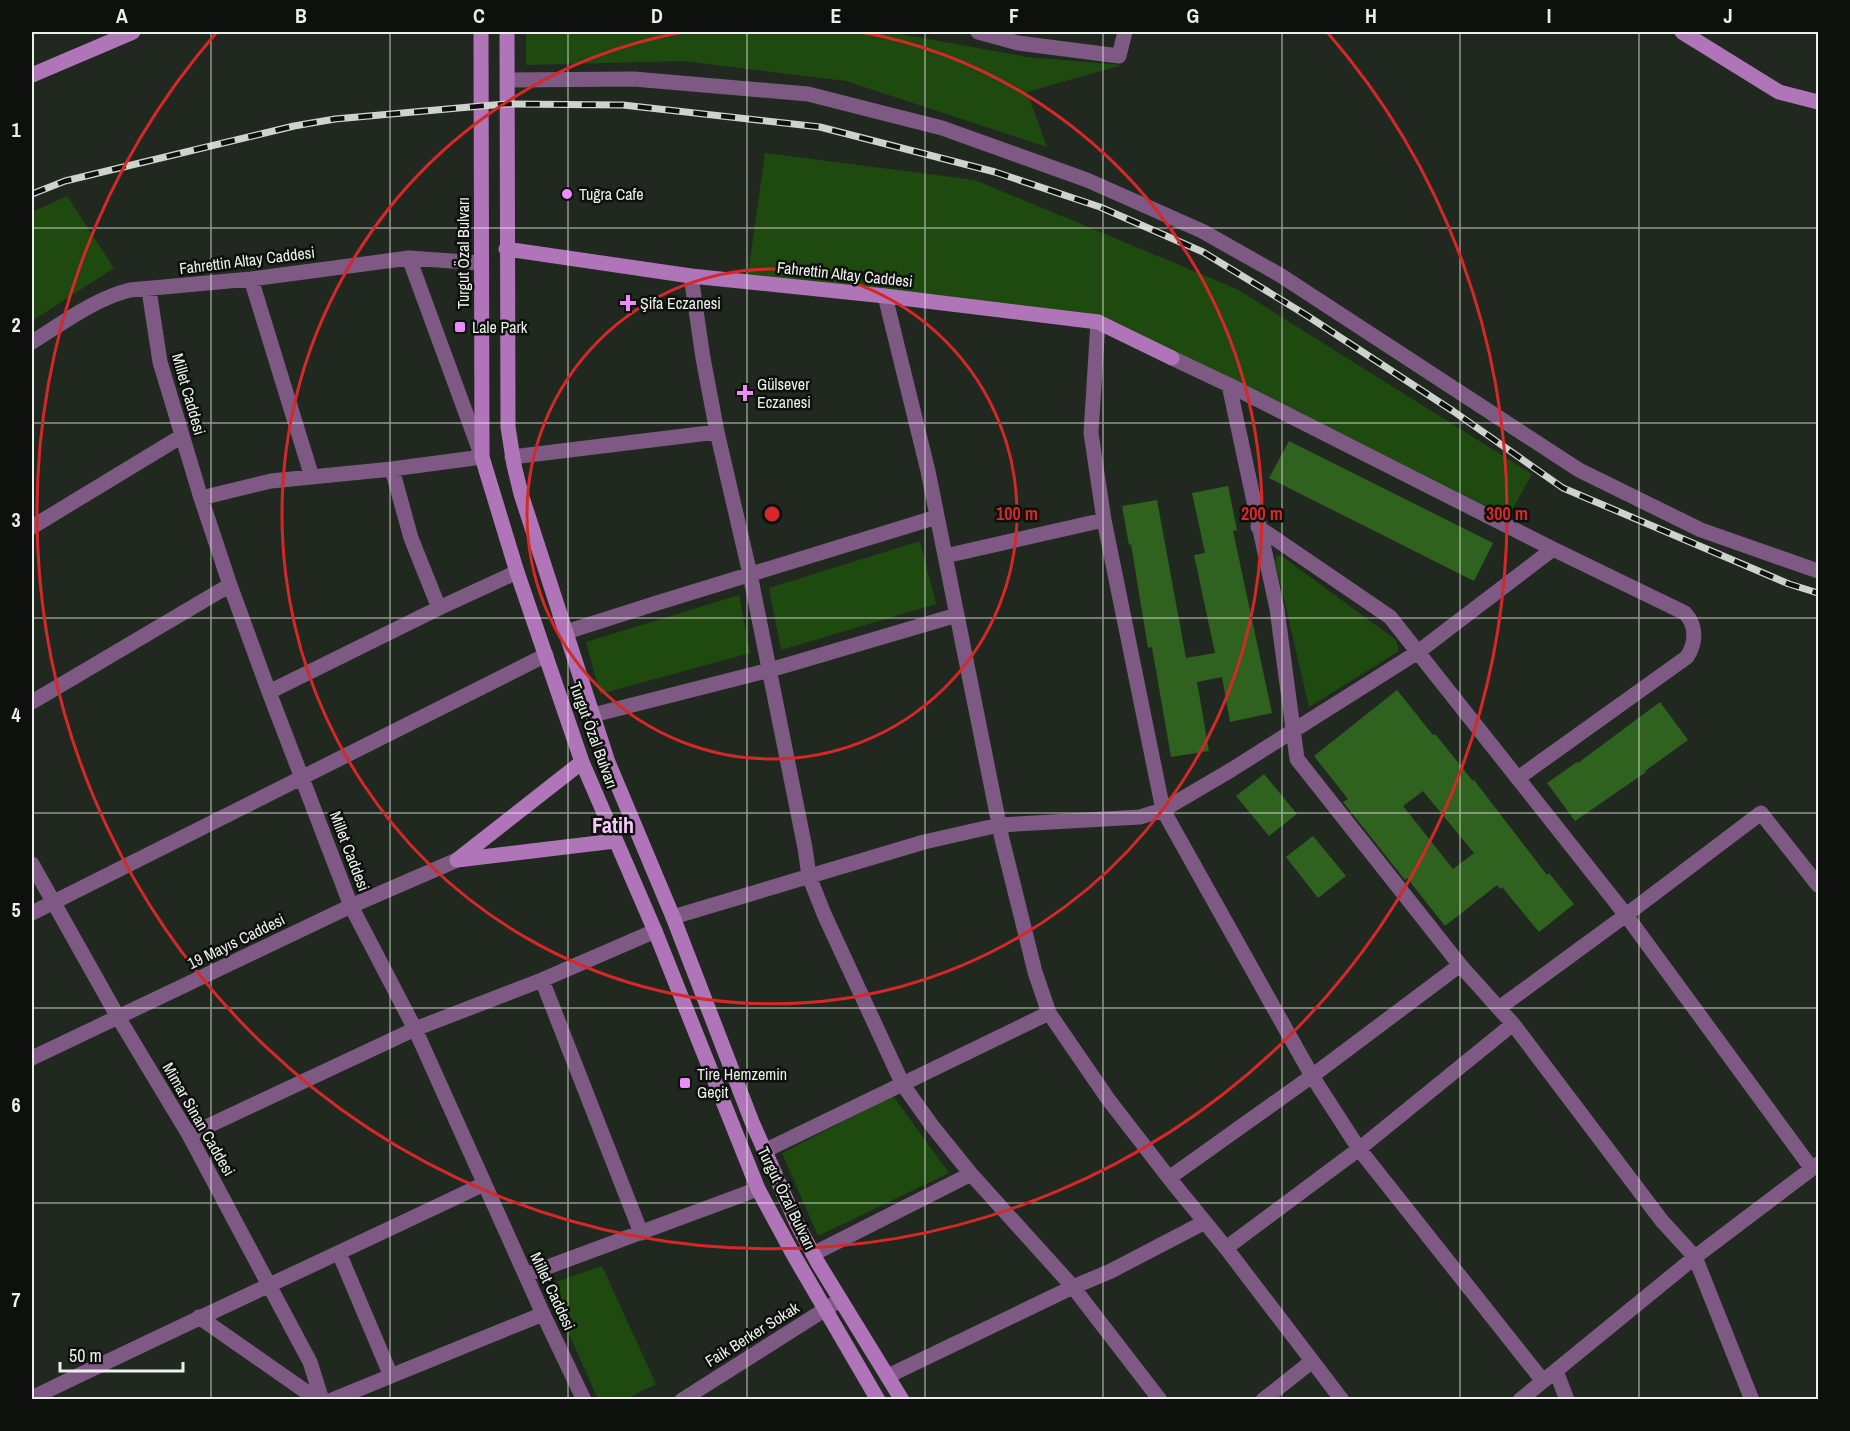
<svg xmlns="http://www.w3.org/2000/svg" width="1850" height="1431" font-family="'Archivo Narrow',sans-serif">
<rect width="100%" height="100%" fill="#212820"/>
<path fill="#1e4a0f" d="M 526,32 L 889,32 L 1027,57 L 1122,65 L 1027,92 L 1047,147 L 846,81 L 683,61 L 526,65 Z
M 765,153 L 975,180 L 1237,289 L 1532,474 L 1504,524 L 1098,322 L 747,282 Z
M 67,196 L 114,268 L 32,321 L 32,212 Z
M 920,541 L 936,604 L 781,650 L 769,588 Z
M 1277,555 L 1283,557 L 1396,640 L 1399,651 L 1309,707 L 1275,561 Z
M 739,595 L 750,653 L 600,694 L 586,642 Z
M 893,1096 L 949,1173 L 818,1236 L 782,1153 Z
M 602,1266 L 656,1384 L 626,1399 L 598,1399 L 547,1285 Z"/>
<path fill="#2f621f" fill-rule="evenodd" d="M 1289,441 L 1493,543 L 1474,581 L 1269,478 Z
M 1228,486 L 1237,530 L 1233,531 L 1272,713 L 1230,722 L 1222,677 L 1197,682 L 1209,751 L 1171,757 L 1152,647 L 1148,648 L 1131,544 L 1129,545 L 1122,506 L 1157,500 L 1186,658 L 1215,653 L 1194,555 L 1205,553 L 1192,493 Z
M 1397,690 L 1433,735 L 1435,734 L 1473,781 L 1474,780 L 1547,875 L 1549,873 L 1574,904 L 1539,932 L 1502,887 L 1500,889 L 1497,885 L 1445,926 L 1407,878 L 1405,880 L 1343,802 L 1348,799 L 1314,756 ZM 1423,791 L 1474,853 L 1453,869 L 1403,806 Z
M 1660,702 L 1688,740 L 1645,771 L 1646,772 L 1575,821 L 1547,783 L 1577,762 L 1578,763 Z
M 1264,774 L 1297,814 L 1269,836 L 1236,796 Z
M 1313,836 L 1346,876 L 1318,898 L 1286,857 Z"/>
<g fill="none" stroke-linecap="round" stroke-linejoin="round">
<path stroke="#7e5983" stroke-width="15" d="M 978,32 L 1018,43 L 1119,56 L 1125,32
M 507,80 L 634,79 L 808,94 L 942,128 L 1087,180 L 1202,231 L 1280,275 L 1579,470 L 1701,530 L 1818,571
M 691,276 L 703,358 L 717,432 L 750,574 L 805,848 L 809,876 L 824,914 L 903,1085 L 933,1127 L 971,1174 L 1073,1287 L 1160,1400
M 251,279 L 312,477
M 149,290 L 160,362 L 201,498 L 230,585 L 269,692 L 351,906 L 415,1029 L 543,1314 L 584,1400
M 885,296 L 928,471 L 1002,839 L 1035,972 L 1049,1013 L 1108,1099 L 1169,1178 L 1226,1248 L 1342,1400
M 1098,322 L 1091,433 L 1104,520 L 1163,810 L 1312,1076 L 1359,1149 L 1543,1381
M 32,342 C 63,323 94,299 130,290 L 251,279 L 409,258 L 480,263
M 1172,358 L 1229,385 L 1277,609 L 1297,759 L 1460,965 L 1513,1024 L 1662,1221 L 1695,1257 L 1752,1400
M 512,457 L 717,432
M 392,469 L 411,538 L 439,608
M 201,498 L 271,481 L 392,469 L 482,457 L 409,258
M 32,527 L 182,436
M 1258,527 L 1390,617 L 1626,915 L 1812,1169
M 945,556 L 1104,520
M 566,632 L 657,603 L 937,517
M 269,692 L 439,608 L 517,572
M 32,702 L 230,585
M 593,715 L 770,670 L 957,615
M 1518,778 L 1687,657 C 1696,643 1697,626 1685,613 L 1553,549
M 32,864 L 118,1017 L 189,1135 L 310,1362 L 322,1400
M 32,913 L 546,655
M 673,917 L 924,842 L 999,825 L 1140,817 L 1163,810 L 1231,770 L 1418,652 L 1553,549 L 1229,385
M 542,980 L 641,1233
M 1499,1008 L 1626,915 L 1761,813 L 1818,885
M 32,1058 L 351,906 L 457,860
M 189,1135 L 415,1029 L 542,980 L 655,931
M 764,1151 L 1049,1013
M 1169,1178 L 1312,1076 L 1460,965
M 1226,1248 L 1359,1149 L 1513,1024
M 339,1253 L 391,1376
M 813,1254 L 971,1174
M 526,1275 L 758,1189
M 199,1317 L 318,1400
M 1556,1371 L 1567,1400
M 888,1376 L 1073,1287 L 1111,1271 L 1205,1222
M 32,1398 C 182,1325 333,1256 484,1184
M 332,1400 L 543,1314
M 682,1400 L 840,1300
M 1263,1400 L 1311,1362
M 1520,1400 L 1695,1257 L 1818,1164"/>
<path stroke="#b075b9" stroke-width="15" d="M 481,32 L 482,457 L 517,572 L 582,762 L 655,931 L 758,1189 L 793,1254 L 878,1400
M 507,32 L 508,427 L 514,465 L 521,494 L 608,762 L 673,917 L 752,1122 L 797,1224 L 818,1263 L 902,1400
M 1682,32 L 1779,92 L 1818,102
M 32,75 L 133,32
M 506,249 L 691,276 L 885,296 L 1098,322 L 1172,358
M 457,860 L 615,841
M 457,860 L 582,762"/>
<defs>
<path id="rail" d="M 32,194 L 65,181 L 294,126 L 335,119 L 481,106 L 506,104 L 623,105 L 820,127 L 995,172 L 1100,207 L 1203,252 L 1306,315 L 1453,411 L 1563,488 L 1789,584 L 1818,593"/>
</defs>
<use href="#rail" stroke="#cfd3ce" stroke-width="7"/>
<use href="#rail" stroke="#0d100c" stroke-width="4.5" stroke-dasharray="14" stroke-linecap="butt"/>
</g>
<path fill="none" stroke="#ecf0eb" stroke-width="1.5" stroke-opacity="0.55" d="M 211,32 L 211,1400M 390,32 L 390,1400M 568,32 L 568,1400M 747,32 L 747,1400M 925,32 L 925,1400M 1103,32 L 1103,1400M 1282,32 L 1282,1400M 1460,32 L 1460,1400M 1639,32 L 1639,1400M 32,228 L 1818,228M 32,423 L 1818,423M 32,618 L 1818,618M 32,813 L 1818,813M 32,1008 L 1818,1008M 32,1203 L 1818,1203"/>
<g fill="none" stroke="#d62828" stroke-width="3">
<circle cx="772" cy="514" r="245"/>
<path d="M861 32A490 490 0 1 1 683 32"/>
<path d="M1327 32A735 735 0 1 1 217 32"/>
</g>
<g fill="#ec8cfb" stroke="#0d100c" stroke-width="2">
<circle cx="567" cy="194" r="6"/>
<path d="M625 294h6v6h6v6h-6v6h-6v-6h-6v-6h6z"/>
<rect x="454" y="321" width="12" height="12" rx="3"/>
<path d="M742 384h6v6h6v6h-6v6h-6v-6h-6v-6h6z"/>
<rect x="679" y="1077" width="12" height="12" rx="3"/>
</g>
<g text-anchor="middle" dominant-baseline="central" stroke-width="5" stroke-linejoin="round" paint-order="stroke">
<g font-size="16" fill="#ecf0eb" stroke="#0d100c" text-anchor="start">
<text x="579" y="194">Tuğra Cafe</text>
<text x="640" y="303">Şifa Eczanesi</text>
<text x="472" y="327">Lale Park</text>
<text x="757" y="384">Gülsever<tspan x="757" dy="18">Eczanesi</tspan></text>
<text x="697" y="1074">Tire Hemzemin<tspan x="697" dy="18">Geçit</tspan></text>
</g>
<g font-size="16" fill="#ecf0eb" stroke="#0d100c">
<text transform="translate(463 253) rotate(-90)">Turgut Özal Bulvarı</text>
<text transform="translate(247 260) rotate(-7)">Fahrettin Altay Caddesi</text>
<text transform="translate(845 274) rotate(6)">Fahrettin Altay Caddesi</text>
<text transform="translate(189 394) rotate(74)">Millet Caddesi</text>
<text transform="translate(594 735) rotate(70)">Turgut Özal Bulvarı</text>
<text transform="translate(350 851) rotate(69)">Millet Caddesi</text>
<text transform="translate(236 941) rotate(-26)">19 Mayıs Caddesi</text>
<text transform="translate(199 1119) rotate(60)">Mimar Sinan Caddesi</text>
<text transform="translate(787 1198) rotate(64)">Turgut Özal Bulvarı</text>
<text transform="translate(553 1291) rotate(65)">Millet Caddesi</text>
<text transform="translate(752 1334) rotate(-32)">Faik Berker Sokak</text>
</g>
<g font-size="22" font-weight="bold" fill="#f6cbfc" stroke="#0d100c">
<text x="613" y="825">Fatih</text>
</g>
</g>
<circle cx="772" cy="514" r="9" fill="#d62828" stroke="#0d100c" stroke-width="3"/>
<g font-size="18" text-anchor="middle" font-weight="bold" fill="#d62828" stroke="#0d100c" stroke-width="5" stroke-linejoin="round" paint-order="stroke">
<text x="1017" y="520">100 m</text>
<text x="1262" y="520">200 m</text>
<text x="1507" y="520">300 m</text>
</g>
<rect width="1850" height="1431" fill="none" stroke="#0d100c" stroke-width="66"/>
<path d="M60 1362v9h123v-9" fill="none" stroke="#ecf0eb" stroke-width="3"/>
<text x="69" y="1362" font-size="18" fill="#ecf0eb" stroke="#0d100c" stroke-width="4.5" paint-order="stroke">50 m</text>
<rect x="33" y="33" width="1784" height="1365" fill="none" stroke="#ecf0eb" stroke-width="2"/>
<g font-size="20" text-anchor="middle" font-weight="bold" fill="#ecf0eb">
<text x="122" y="23">A</text>
<text x="301" y="23">B</text>
<text x="479" y="23">C</text>
<text x="657" y="23">D</text>
<text x="836" y="23">E</text>
<text x="1014" y="23">F</text>
<text x="1193" y="23">G</text>
<text x="1371" y="23">H</text>
<text x="1549" y="23">I</text>
<text x="1728" y="23">J</text>
<text x="16" y="137">1</text>
<text x="16" y="332">2</text>
<text x="16" y="527">3</text>
<text x="16" y="722">4</text>
<text x="16" y="917">5</text>
<text x="16" y="1112">6</text>
<text x="16" y="1307">7</text>
</g>
</svg>
